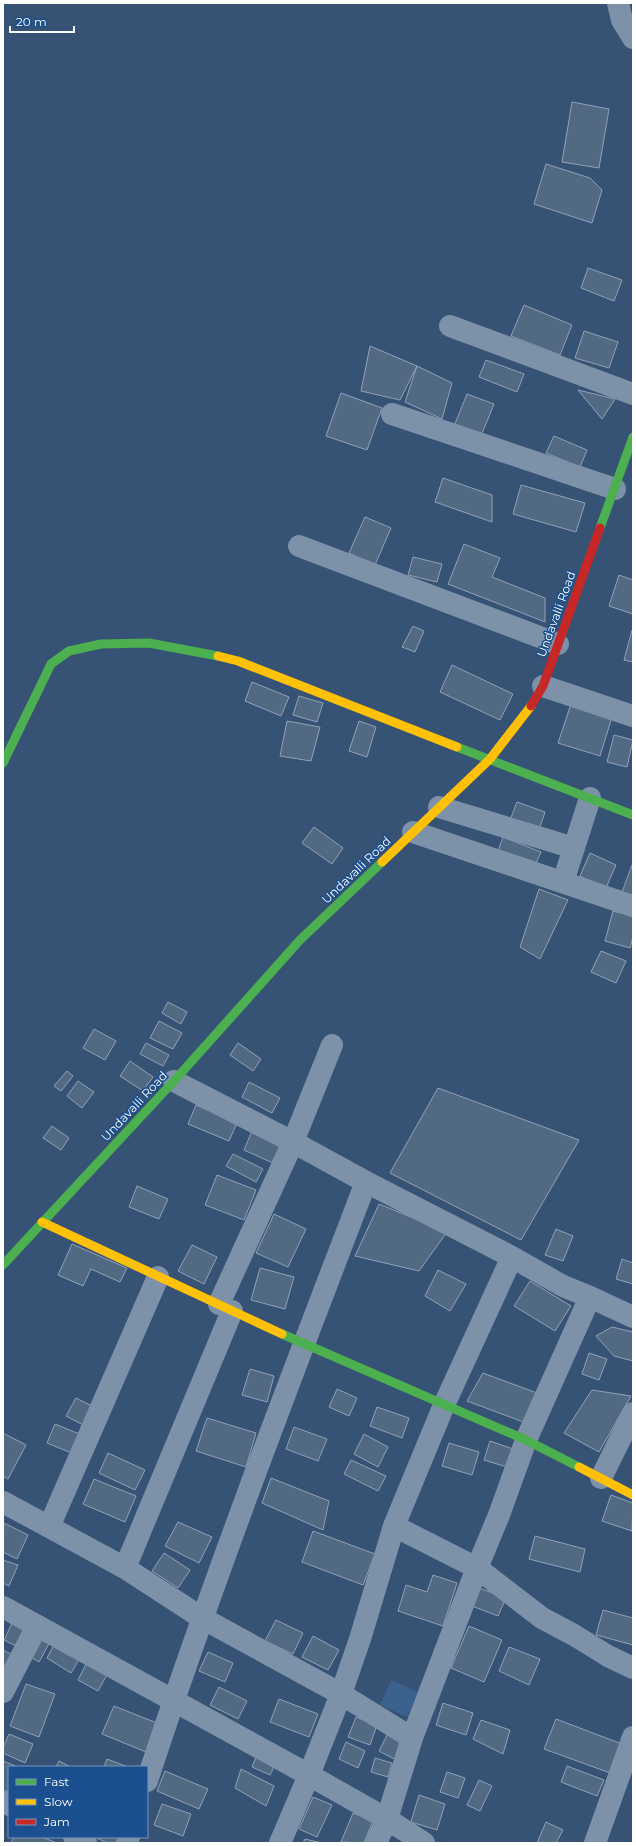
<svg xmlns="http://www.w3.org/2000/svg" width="636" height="1846" font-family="Montserrat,sans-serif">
<rect width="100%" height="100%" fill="#365274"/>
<path fill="#3b618d" d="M 391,1680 L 418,1692 L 407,1717 L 380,1705 Z"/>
<path fill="#526984" stroke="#92a2b6" d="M 572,102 L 609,109 L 599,168 L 562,162 Z
M 546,164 L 590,178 L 602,190 L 592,223 L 534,204 Z
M 588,268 L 622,280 L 614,301 L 581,288 Z
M 524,305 L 572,325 L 560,355 L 511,336 Z
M 584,331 L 618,342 L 609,368 L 575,358 Z
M 370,346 L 417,366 L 400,400 L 361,391 Z
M 486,360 L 524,374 L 517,392 L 479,377 Z
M 417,366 L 452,383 L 442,419 L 405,402 Z
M 578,390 L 615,399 L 602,419 Z
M 341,393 L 382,408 L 367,450 L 326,436 Z
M 467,394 L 494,404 L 481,436 L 454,426 Z
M 554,436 L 587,450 L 580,467 L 546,453 Z
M 443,478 L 492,495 L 492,522 L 435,502 Z
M 521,485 L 585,503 L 576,532 L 513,514 Z
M 365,517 L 391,528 L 375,565 L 349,553 Z
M 464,544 L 500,558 L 492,577 L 545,598 L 545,622 L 448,584 Z
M 413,557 L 442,564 L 437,582 L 408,575 Z
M 619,575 L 633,580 L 633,614 L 609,606 Z
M 413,626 L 424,631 L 415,652 L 402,647 Z
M 632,630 L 633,631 L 633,662 L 624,660 Z
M 452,665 L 513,694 L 500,720 L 440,692 Z
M 252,682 L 289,697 L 281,716 L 245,701 Z
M 299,696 L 323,703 L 317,722 L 293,715 Z
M 571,704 L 612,717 L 600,756 L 558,743 Z
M 287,721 L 320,727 L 311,761 L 280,756 Z
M 359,721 L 376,727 L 367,757 L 349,751 Z
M 614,735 L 633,740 L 627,767 L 607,762 Z
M 517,802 L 545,812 L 539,830 L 510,820 Z
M 314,827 L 343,848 L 332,864 L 302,843 Z
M 503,837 L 541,852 L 535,866 L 498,851 Z
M 590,853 L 616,865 L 606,888 L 580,876 Z
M 632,865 L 633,866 L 633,899 L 621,895 Z
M 539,889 L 568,900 L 540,959 L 520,947 Z
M 613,911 L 633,916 L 633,937 L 630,948 L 605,941 Z
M 601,951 L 626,961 L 616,983 L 591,972 Z
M 168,1002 L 187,1012 L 181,1024 L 162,1013 Z
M 159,1021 L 182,1033 L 173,1049 L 150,1038 Z
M 94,1029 L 116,1041 L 105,1060 L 83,1048 Z
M 146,1043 L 169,1055 L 163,1066 L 140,1054 Z
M 238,1043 L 261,1059 L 253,1071 L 230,1055 Z
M 130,1061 L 153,1077 L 143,1091 L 120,1076 Z
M 67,1071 L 73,1076 L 61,1091 L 54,1086 Z
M 78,1081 L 94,1092 L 82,1108 L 67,1096 Z
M 249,1082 L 280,1098 L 272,1113 L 242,1097 Z
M 438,1088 L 579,1140 L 521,1240 L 390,1173 Z
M 196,1105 L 237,1123 L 229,1141 L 188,1124 Z
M 52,1126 L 69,1138 L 61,1150 L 43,1138 Z
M 252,1131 L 284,1144 L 275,1164 L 244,1150 Z
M 233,1154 L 263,1169 L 256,1182 L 226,1166 Z
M 217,1175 L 256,1190 L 244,1220 L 205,1205 Z
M 137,1186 L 168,1199 L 159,1219 L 129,1207 Z
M 379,1204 L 447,1232 L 419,1271 L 355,1256 Z
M 274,1214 L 306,1229 L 288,1267 L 256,1253 Z
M 556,1229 L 573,1236 L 563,1261 L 545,1255 Z
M 72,1244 L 127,1268 L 120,1282 L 91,1269 L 83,1286 L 58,1275 Z
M 192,1245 L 217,1257 L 204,1284 L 178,1271 Z
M 622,1259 L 633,1263 L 633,1284 L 616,1279 Z
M 260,1268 L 294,1277 L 285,1309 L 251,1300 Z
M 438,1270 L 466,1284 L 450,1311 L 425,1296 Z
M 530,1281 L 571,1306 L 555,1331 L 514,1306 Z
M 612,1327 L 633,1332 L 633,1361 L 614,1356 L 596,1336 Z
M 589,1353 L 607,1359 L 599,1380 L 582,1374 Z
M 250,1369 L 274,1376 L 267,1402 L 242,1395 Z
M 483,1373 L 537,1393 L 526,1423 L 467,1401 Z
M 337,1389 L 357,1398 L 349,1416 L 329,1407 Z
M 592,1390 L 631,1396 L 599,1452 L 564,1433 Z
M 76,1398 L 94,1407 L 85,1426 L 66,1416 Z
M 377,1407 L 409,1418 L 402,1438 L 370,1426 Z
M 207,1418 L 256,1433 L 246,1467 L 196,1451 Z
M 55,1424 L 82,1435 L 74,1454 L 47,1443 Z
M 294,1427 L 327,1439 L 318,1461 L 286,1449 Z
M 3,1433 L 26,1445 L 8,1479 L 3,1476 Z
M 364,1434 L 388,1447 L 378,1467 L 354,1454 Z
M 490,1441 L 513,1449 L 507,1467 L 484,1460 Z
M 449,1443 L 479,1452 L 472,1475 L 442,1466 Z
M 108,1453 L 145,1470 L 135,1490 L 99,1473 Z
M 351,1460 L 386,1476 L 378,1491 L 344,1474 Z
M 271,1478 L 329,1501 L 323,1530 L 262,1503 Z
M 94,1479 L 136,1496 L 125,1522 L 83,1504 Z
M 611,1495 L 633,1503 L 632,1531 L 602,1521 Z
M 178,1522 L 212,1537 L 199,1563 L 165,1546 Z
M 4,1523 L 28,1535 L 17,1559 L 3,1552 Z
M 313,1531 L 375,1554 L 363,1585 L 302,1562 Z
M 535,1536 L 585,1549 L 580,1572 L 529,1559 Z
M 164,1553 L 190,1570 L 178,1588 L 152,1571 Z
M 3,1560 L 18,1565 L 9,1586 L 3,1583 Z
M 433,1575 L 457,1583 L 443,1626 L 398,1611 L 406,1585 L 427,1592 Z
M 479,1588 L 506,1598 L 498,1616 L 472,1606 Z
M 603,1610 L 633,1618 L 633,1645 L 596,1635 Z
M 276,1620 L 303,1633 L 293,1654 L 265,1641 Z
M 13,1621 L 27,1629 L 18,1647 L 4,1640 Z
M 469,1626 L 502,1640 L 484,1682 L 451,1668 Z
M 40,1635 L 51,1640 L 39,1662 L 29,1656 Z
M 313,1636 L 339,1650 L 328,1670 L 302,1657 Z
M 55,1643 L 80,1658 L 71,1673 L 47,1658 Z
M 509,1647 L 540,1659 L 529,1685 L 499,1671 Z
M 3,1650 L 13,1655 L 3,1674 Z
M 208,1652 L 233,1663 L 225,1682 L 199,1671 Z
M 87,1662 L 108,1673 L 98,1691 L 78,1680 Z
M 26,1684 L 55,1694 L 39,1737 L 10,1726 Z
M 219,1687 L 247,1701 L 238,1719 L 210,1705 Z
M 279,1699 L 318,1714 L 309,1737 L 270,1722 Z
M 443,1703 L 473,1713 L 466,1735 L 436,1725 Z
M 114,1706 L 157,1723 L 146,1752 L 102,1734 Z
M 356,1717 L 377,1725 L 370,1745 L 348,1737 Z
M 556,1719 L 622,1744 L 613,1774 L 544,1749 Z
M 481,1720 L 510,1730 L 503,1754 L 473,1739 Z
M 388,1733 L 402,1740 L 398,1761 L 379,1751 Z
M 9,1734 L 33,1744 L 25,1763 L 3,1753 L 3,1748 Z
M 346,1742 L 365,1751 L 358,1768 L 339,1759 Z
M 256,1757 L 275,1765 L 270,1775 L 252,1767 Z
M 375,1758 L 392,1763 L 388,1777 L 371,1772 Z
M 107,1759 L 128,1767 L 104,1767 Z
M 3,1761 L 18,1767 L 9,1767 L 9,1792 L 3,1790 Z
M 59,1761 L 71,1767 L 56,1767 Z
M 567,1766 L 604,1780 L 597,1796 L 561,1782 Z
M 241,1769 L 274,1786 L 266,1806 L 235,1788 Z
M 165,1771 L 208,1789 L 199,1809 L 157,1791 Z
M 447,1772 L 465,1778 L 458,1798 L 440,1792 Z
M 479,1780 L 492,1786 L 480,1811 L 467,1805 Z
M 419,1795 L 445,1804 L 437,1830 L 411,1822 Z
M 313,1797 L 332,1805 L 317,1837 L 299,1829 Z
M 162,1804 L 191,1814 L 183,1836 L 154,1825 Z
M 353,1813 L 373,1821 L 364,1843 L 341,1842 Z
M 546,1822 L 563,1830 L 556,1843 L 537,1843 Z
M 14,1837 L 42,1837 L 57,1843 L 11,1843 Z
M 95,1837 L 120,1837 L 117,1843 L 107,1843 Z
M 305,1839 L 322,1843 L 303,1843 Z"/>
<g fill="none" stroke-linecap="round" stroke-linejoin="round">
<path stroke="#7d92a8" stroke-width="22" d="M 618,3 L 622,20 L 633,38
M 450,326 L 633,394
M 392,414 L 615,489
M 299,546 L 558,644
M 543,686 L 633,716
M 439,807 L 574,848
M 413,832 L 633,906
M 563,882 L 590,798
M 174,1081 L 293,1142 L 366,1182 L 512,1257 L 563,1286 L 590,1297 L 633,1317
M 219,1304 L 293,1142 L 332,1045
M 601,1478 L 633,1413
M 3,1502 L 125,1568 L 202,1618 L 341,1694 L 412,1738
M 394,1526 L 477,1568 L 542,1618 L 574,1635 L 608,1656 L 633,1668
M 49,1527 L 158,1277
M 125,1568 L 232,1311
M 3,1607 L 309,1775 L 387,1819 L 424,1843
M 3,1692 L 37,1626
M 147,1781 C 213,1579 290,1380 366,1182
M 3,1802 L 9,1805
M 74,1837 L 86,1843
M 127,1843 L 129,1837
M 280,1843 L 309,1775 L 341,1694 L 360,1639 L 394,1526 L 444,1405 L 512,1257
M 376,1843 L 387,1819 L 412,1738 L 477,1568 L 499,1515 L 526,1440 L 590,1297
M 595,1843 L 633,1737"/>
<path stroke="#4caf50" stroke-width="9" d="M 600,528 L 633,437
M 457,747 L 633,815
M 3,763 L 51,664 L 69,651 L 101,644 L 149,643 L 218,656
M 3,1265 L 174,1081 L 300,940 L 382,862
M 282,1334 L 526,1440 L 579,1467"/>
<path stroke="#ffc107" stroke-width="9" d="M 218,656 L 238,661 L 457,747
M 382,862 L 490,759 L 531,706
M 42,1222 L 282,1334
M 579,1467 L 633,1495"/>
<path stroke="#c62828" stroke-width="9" d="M 531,706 L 543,686 L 600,528"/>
</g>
<g text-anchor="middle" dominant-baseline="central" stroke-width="3" stroke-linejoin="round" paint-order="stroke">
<g font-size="12" fill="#fff" stroke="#1b4f8f">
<text transform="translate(556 614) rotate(-70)">Undavalli Road</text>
<text transform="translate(356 870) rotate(-44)">Undavalli Road</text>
<text transform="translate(134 1106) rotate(-47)">Undavalli Road</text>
</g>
</g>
<rect width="636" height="1846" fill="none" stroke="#ffffff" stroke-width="8"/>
<rect x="8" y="1766" width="140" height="72" fill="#1b4f8f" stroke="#7695bc"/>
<rect x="16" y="1779" width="20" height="6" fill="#4caf50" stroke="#7695bc"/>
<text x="44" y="1786" font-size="12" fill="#ffffff">Fast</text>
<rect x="16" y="1799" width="20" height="6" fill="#ffc107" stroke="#7695bc"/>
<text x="44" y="1806" font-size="12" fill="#ffffff">Slow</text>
<rect x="16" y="1819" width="20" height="6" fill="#c62828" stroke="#7695bc"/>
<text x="44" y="1826" font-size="12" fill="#ffffff">Jam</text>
<path d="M10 26v6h64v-6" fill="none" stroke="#ffffff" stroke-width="2"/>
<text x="16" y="26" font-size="12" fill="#ffffff" stroke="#1b4f8f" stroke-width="3" paint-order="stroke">20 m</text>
</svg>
